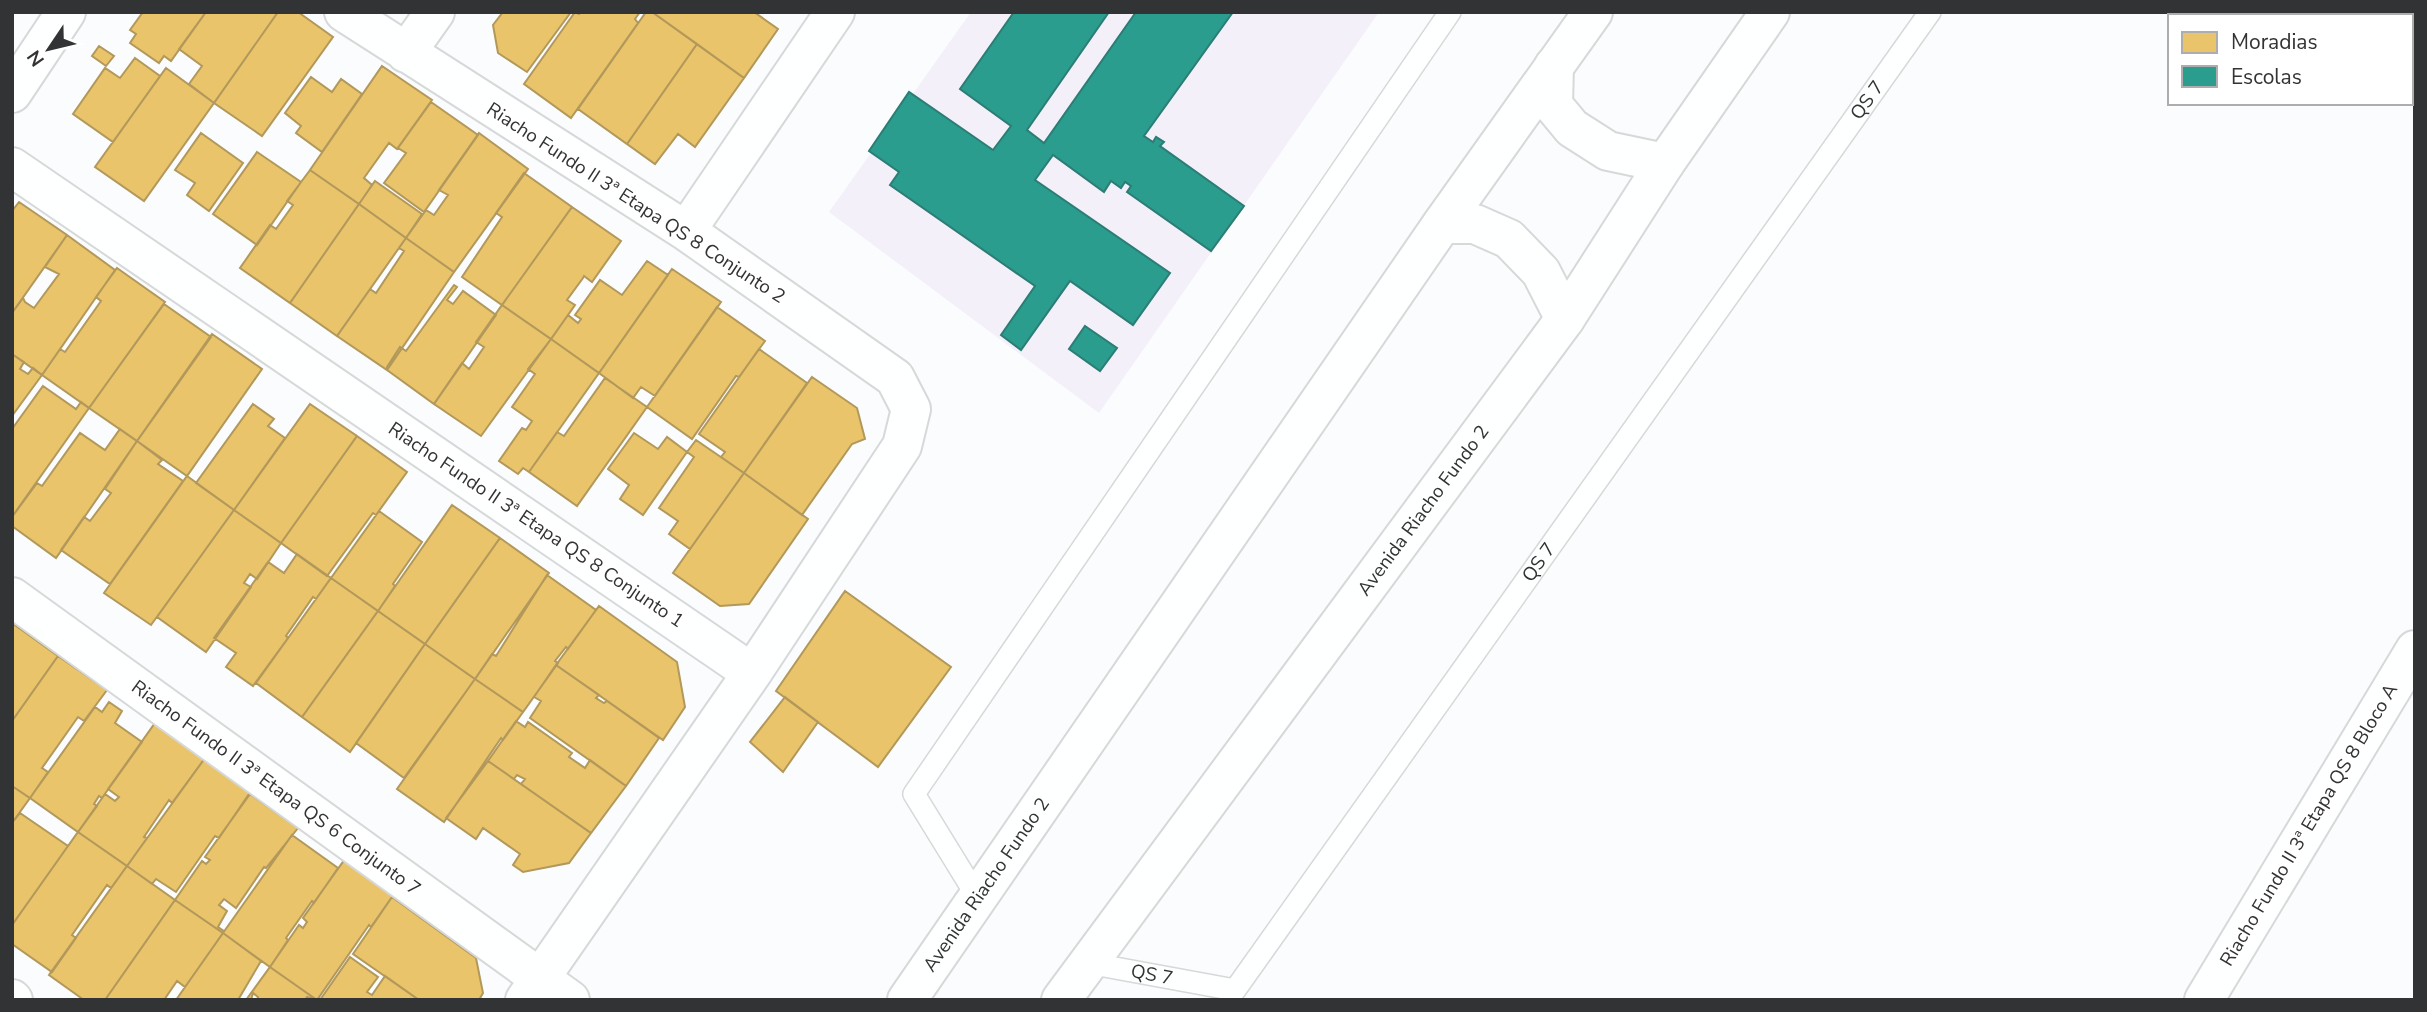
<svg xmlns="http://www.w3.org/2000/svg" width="2427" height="1012" viewBox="0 0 2427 1012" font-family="'Nunito Sans',sans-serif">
	<rect width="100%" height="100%" fill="#fafcfe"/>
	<path fill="#f3f0fa" d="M 971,12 L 1379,12 L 1099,413 L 829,212 Z"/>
	<path fill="#e9c46a" stroke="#b2985a" stroke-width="2" d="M 143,12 L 206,12 L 171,61 L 164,56 L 159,63 L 130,43 L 136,34 L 130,30 Z
		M 206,12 L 278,12 L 214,103 L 189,84 L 202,66 L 179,49 Z
		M 278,12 L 298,12 L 333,37 L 262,136 L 214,103 Z
		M 503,12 L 571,12 L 527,72 L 498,53 L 493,25 Z
		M 575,12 L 579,14 L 581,12 L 640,12 L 635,19 L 638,23 L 571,118 L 524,84 Z
		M 646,12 L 652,12 L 697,44 L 627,144 L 578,109 Z
		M 652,12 L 754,12 L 778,29 L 744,78 Z
		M 697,44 L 744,78 L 695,147 L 678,134 L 655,164 L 627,144 Z
		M 99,46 L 114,56 L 106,66 L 92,56 Z
		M 135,58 L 160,76 L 113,142 L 73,114 L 105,68 L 120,78 Z
		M 382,66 L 432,100 L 397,149 L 389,143 L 364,178 L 372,185 L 359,204 L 310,170 Z
		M 166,68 L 214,103 L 144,201 L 95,167 Z
		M 311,77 L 332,92 L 341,79 L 362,94 L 322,152 L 296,133 L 301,126 L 285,113 Z
		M 431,102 L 478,135 L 424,212 L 384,183 L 406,153 L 398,148 Z
		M 201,133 L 243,163 L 209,211 L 187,195 L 195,183 L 175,170 Z
		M 479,133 L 528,169 L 454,272 L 406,238 L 426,210 L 434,215 L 448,195 L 439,190 Z
		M 257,152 L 301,182 L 257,245 L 213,214 Z
		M 310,170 L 359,204 L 290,303 L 240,268 L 270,225 L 276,229 L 293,205 L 287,201 Z
		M 524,173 L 572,207 L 502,305 L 462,277 L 502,217 L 496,213 Z
		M 375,181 L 422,214 L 406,238 L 359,204 Z
		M 19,202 L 67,235 L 12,313 L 12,211 Z
		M 359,204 L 406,238 L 337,336 L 290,303 Z
		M 572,207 L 621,241 L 592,282 L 584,276 L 583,278 L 567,300 L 575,305 L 551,339 L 502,305 Z
		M 67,235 L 115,270 L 42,375 L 12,354 L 12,313 L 23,298 L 25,302 L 34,308 L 59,274 L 45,267 Z
		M 406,238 L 454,272 L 387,370 L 337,336 L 370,289 L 376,293 L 404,251 L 399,248 Z
		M 647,261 L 668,275 L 599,373 L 551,339 L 568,315 L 578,323 L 581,319 L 575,315 L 600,280 L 622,295 Z
		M 117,268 L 165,302 L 89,408 L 42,375 L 60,349 L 65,352 L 101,301 L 96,297 Z
		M 672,269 L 721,302 L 655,396 L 641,387 L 633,398 L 599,373 Z
		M 454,285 L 457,287 L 447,300 L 453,304 L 463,291 L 496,315 L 434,404 L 387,370 L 387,367 L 400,347 L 406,351 Z
		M 164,304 L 211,337 L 137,441 L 89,408 Z
		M 502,305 L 551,339 L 481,436 L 434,404 L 462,363 L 469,369 L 484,347 L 476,342 Z
		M 717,307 L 765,341 L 739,377 L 736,376 L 692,439 L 647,407 Z
		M 212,334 L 262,369 L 187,476 L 137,441 Z
		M 551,339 L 599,373 L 529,472 L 523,468 L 518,474 L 499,461 L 522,428 L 526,430 L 532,421 L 512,407 L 535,374 L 528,369 Z
		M 759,349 L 807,383 L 744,473 L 721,457 L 725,452 L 699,434 Z
		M 12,354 L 24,362 L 20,369 L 28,374 L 33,368 L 42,375 L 12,416 Z
		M 812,377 L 857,408 L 865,439 L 852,444 L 802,515 L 744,473 Z
		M 605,378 L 647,407 L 577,506 L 529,472 L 557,432 L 564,436 Z
		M 43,386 L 76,409 L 81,402 L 89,408 L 14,514 L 12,513 L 12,429 Z
		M 253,404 L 274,419 L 268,426 L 285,438 L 234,510 L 196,483 Z
		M 310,404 L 357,436 L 281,543 L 234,510 Z
		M 120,429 L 137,441 L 56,558 L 12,526 L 12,517 L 37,483 L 42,486 L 80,433 L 105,450 Z
		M 634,433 L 658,449 L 667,437 L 687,452 L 643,515 L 620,499 L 629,485 L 608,469 Z
		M 357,436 L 407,472 L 376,515 L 373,513 L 327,576 L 281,543 Z
		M 696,440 L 744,473 L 690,549 L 669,534 L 678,521 L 659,508 L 694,457 L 687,452 Z
		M 137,441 L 162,460 L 158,464 L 183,481 L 110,584 L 61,550 L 84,517 L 90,521 L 111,493 L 105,489 Z
		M 744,473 L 808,519 L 749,604 L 720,606 L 673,573 Z
		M 187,476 L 234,510 L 151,625 L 104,593 Z
		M 452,505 L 500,538 L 425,644 L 378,611 Z
		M 234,510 L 281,543 L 257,579 L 250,574 L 244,583 L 251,587 L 206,652 L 157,617 Z
		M 379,511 L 422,542 L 393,584 L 395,586 L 378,611 L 331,578 Z
		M 500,538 L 549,573 L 475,679 L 425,644 Z
		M 297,554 L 331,578 L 316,599 L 313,597 L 286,636 L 288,638 L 253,686 L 226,667 L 236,653 L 214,638 L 268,562 L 284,573 Z
		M 547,575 L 596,610 L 568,649 L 566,647 L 555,661 L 558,663 L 523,712 L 475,679 L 492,654 L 496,656 Z
		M 331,578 L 378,611 L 302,717 L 256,683 Z
		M 845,591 L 951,667 L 878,767 L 776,691 Z
		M 599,606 L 677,662 L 685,707 L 663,740 L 556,665 Z
		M 378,611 L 425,644 L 350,752 L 302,717 Z
		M 12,623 L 58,656 L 12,721 Z
		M 425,644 L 475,679 L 404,778 L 356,743 Z
		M 58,656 L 107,690 L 84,721 L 78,717 L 42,768 L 48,772 L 30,798 L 12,786 L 12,721 Z
		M 556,665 L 599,695 L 596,698 L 604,703 L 607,701 L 659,738 L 626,786 L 530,718 L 541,701 L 534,697 Z
		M 475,679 L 523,712 L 503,740 L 501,738 L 444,822 L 397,789 Z
		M 785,697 L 818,722 L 783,772 L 750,742 Z
		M 109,702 L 122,711 L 115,723 L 142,742 L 102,798 L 99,796 L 94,804 L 97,806 L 78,832 L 30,798 L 95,707 L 102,712 Z
		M 516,721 L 525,727 L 528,722 L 572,753 L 569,757 L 585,768 L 590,760 L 626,786 L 591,833 L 521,784 L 525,779 L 517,775 L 514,779 L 488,761 Z
		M 155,723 L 205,758 L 172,803 L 169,800 L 144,837 L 147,838 L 127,866 L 78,832 L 105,794 L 115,801 L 119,797 L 108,789 Z
		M 205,758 L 251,791 L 219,838 L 215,836 L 176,892 L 156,879 L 152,884 L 127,866 Z
		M 488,761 L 591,833 L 569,863 L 523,872 L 513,865 L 520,854 L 483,828 L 476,839 L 446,818 Z
		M 12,786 L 30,798 L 12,823 Z
		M 250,794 L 298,828 L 266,868 L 264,867 L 236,908 L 224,899 L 219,905 L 227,911 L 218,927 L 224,931 L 223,933 L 175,900 L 202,861 L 206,864 L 210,860 L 205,857 Z
		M 20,813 L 68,846 L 12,925 L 12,823 Z
		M 78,832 L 127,866 L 111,888 L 107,885 L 72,935 L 76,938 L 52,972 L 12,944 L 12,925 Z
		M 292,835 L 338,868 L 314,903 L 312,901 L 286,938 L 288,940 L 270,967 L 223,933 Z
		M 345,859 L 394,894 L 371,927 L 369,925 L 317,1000 L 270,967 L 299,925 L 303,928 L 307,922 L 303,918 Z
		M 127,866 L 175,900 L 105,1000 L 84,1000 L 49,975 Z
		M 392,897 L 476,958 L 483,993 L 479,1000 L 419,1000 L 353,954 Z
		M 175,900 L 223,933 L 185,987 L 177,981 L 164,1000 L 105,1000 Z
		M 223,933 L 261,961 L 238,1000 L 176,1000 Z
		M 350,957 L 378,977 L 367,992 L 372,995 L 385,976 L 419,1000 L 320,1000 Z
		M 270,967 L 317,1000 L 307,997 L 305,1000 L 257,1000 L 258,997 L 253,993 L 251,1000 L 246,1000 Z"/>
	<path fill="#2a9d8f" stroke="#2c7d74" stroke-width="2" d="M 1014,12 L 1109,12 L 1027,130 L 1044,143 L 1136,12 L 1233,12 L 1144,136 L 1153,142 L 1156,137 L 1164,142 L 1160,146 L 1244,206 L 1211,251 L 1127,192 L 1131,186 L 1125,182 L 1121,188 L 1111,181 L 1104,192 L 1053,155 L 1035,180 L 1170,273 L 1133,325 L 1070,281 L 1021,350 L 1001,335 L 1035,286 L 890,185 L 899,172 L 869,151 L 909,92 L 993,150 L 1011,126 L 960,89 Z
		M 1085,326 L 1117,348 L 1100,371 L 1069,349 Z"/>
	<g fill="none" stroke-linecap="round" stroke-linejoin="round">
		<g stroke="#d6d8d9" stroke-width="24">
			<g id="lane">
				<path d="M 978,898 L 914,794 L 1450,12"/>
				<path id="s1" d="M 1088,963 L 1235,990 L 1930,12"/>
			</g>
		</g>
		<g stroke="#d6d8d9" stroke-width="42">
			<path id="street" d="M 344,12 L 686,231 L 895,378 L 911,409 L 902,446 L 752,673
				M 406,53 L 435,12
				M 12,93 L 66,12
				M 12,167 L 752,673 L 525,1000
				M 686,231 L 835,12
				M 12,597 L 570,1000
				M 12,999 L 13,1000
				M 2204,1000 L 2415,650"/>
		</g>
		<g stroke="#d6d8d9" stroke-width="42">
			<g id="secondary">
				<path d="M 1554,66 L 1553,105 L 1572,128 L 1608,151 L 1665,163"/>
				<path d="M 1442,224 L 1475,224 L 1509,239 L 1541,272 L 1565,319"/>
				<path id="s2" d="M 907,1000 L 1442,224 L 1593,12"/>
				<path id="s3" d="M 1061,1000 L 1565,319 L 1665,163 L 1770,12"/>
			</g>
		</g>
		<use href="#lane" stroke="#feffff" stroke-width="21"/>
		<use href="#street" stroke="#feffff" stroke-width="38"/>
		<use href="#secondary" stroke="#feffff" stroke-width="38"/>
	</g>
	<g text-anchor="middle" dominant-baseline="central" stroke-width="7" stroke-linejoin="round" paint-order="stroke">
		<g font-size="19" fill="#323335" stroke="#fff">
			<text stroke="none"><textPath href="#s1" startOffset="1241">QS 7</textPath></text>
			<text transform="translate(636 203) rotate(33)">Riacho Fundo II 3ª Etapa QS 8 Conjunto 2</text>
			<text stroke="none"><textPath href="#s3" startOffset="609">Avenida Riacho Fundo 2</textPath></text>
			<text transform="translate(536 525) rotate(34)">Riacho Fundo II 3ª Etapa QS 8 Conjunto 1</text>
			<text stroke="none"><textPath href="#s1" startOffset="674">QS 7</textPath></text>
			<text transform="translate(276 788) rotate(36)">Riacho Fundo II 3ª Etapa QS 6 Conjunto 7</text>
			<text transform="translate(2309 825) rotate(-59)">Riacho Fundo II 3ª Etapa QS 8 Bloco A</text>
			<text stroke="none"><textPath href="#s2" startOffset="140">Avenida Riacho Fundo 2</textPath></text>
			<text stroke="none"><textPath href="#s1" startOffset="65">QS 7</textPath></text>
		</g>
	</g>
	<rect width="2427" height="1012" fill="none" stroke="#323335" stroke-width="28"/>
	<rect x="2168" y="14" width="245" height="91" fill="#ffffff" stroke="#adadae" stroke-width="2"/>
	<rect x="2182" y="32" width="35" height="21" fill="#e9c46a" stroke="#adadae" stroke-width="2"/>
	<text x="2231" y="49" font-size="21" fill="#323335">Moradias</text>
	<rect x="2182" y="66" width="35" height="21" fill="#2a9d8f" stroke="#adadae" stroke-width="2"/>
	<text x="2231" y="84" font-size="21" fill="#323335">Escolas</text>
	<g transform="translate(49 49) rotate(235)" stroke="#ffffff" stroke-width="5" paint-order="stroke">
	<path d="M0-5L12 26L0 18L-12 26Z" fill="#323335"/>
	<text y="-10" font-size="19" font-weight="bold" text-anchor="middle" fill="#323335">N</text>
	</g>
</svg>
